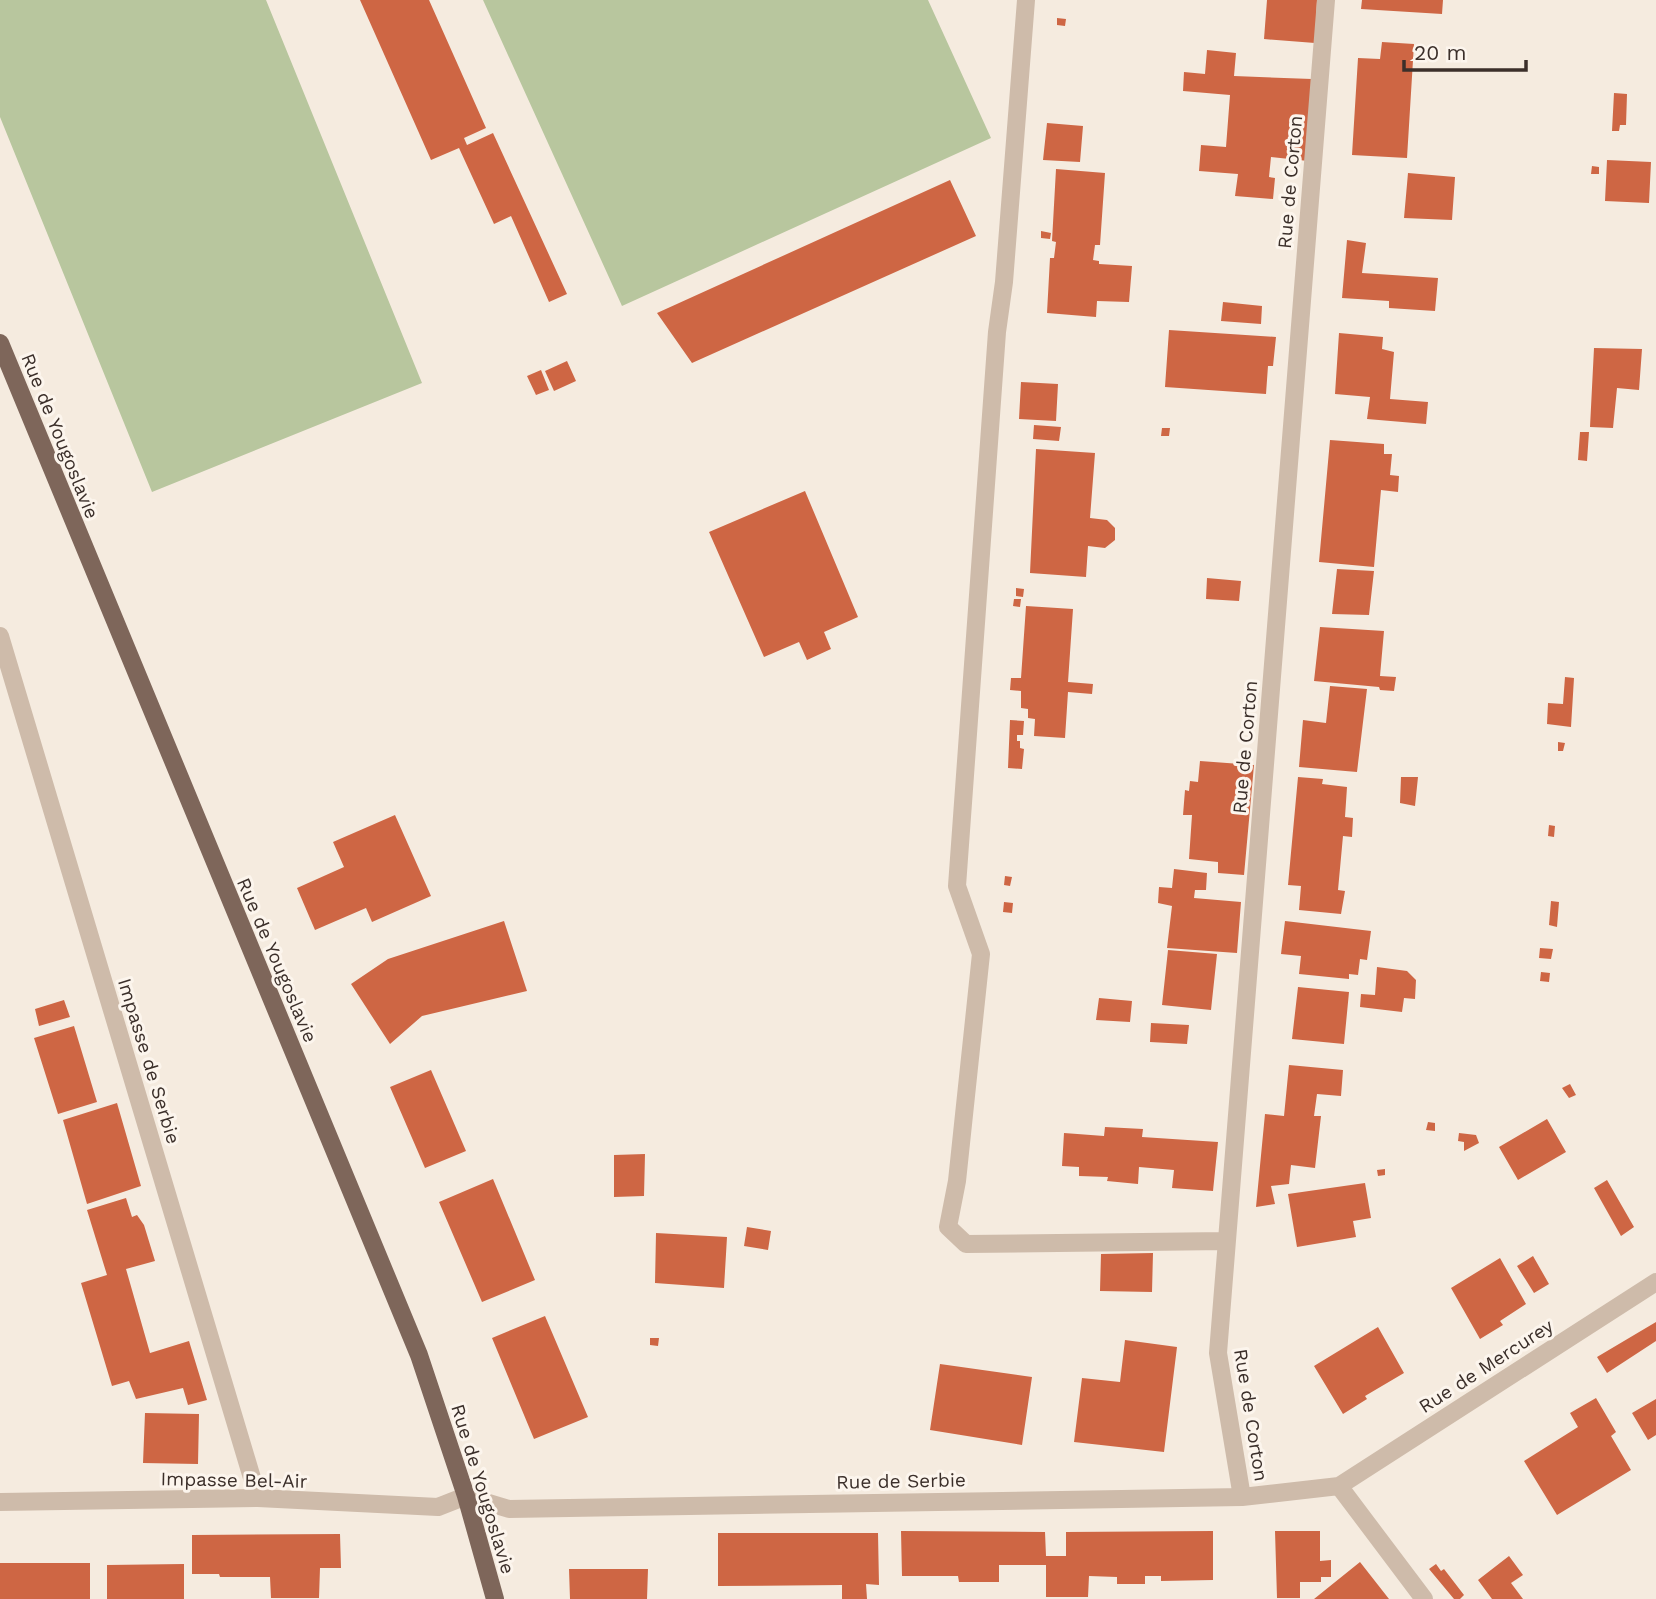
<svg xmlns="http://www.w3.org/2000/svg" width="1656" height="1599" viewBox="0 0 1656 1599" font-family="'Work Sans',sans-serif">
	<rect width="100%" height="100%" fill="#f5ebdf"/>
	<path fill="#b8c69e" d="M 0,0 L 266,0 L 422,383 L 152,492 L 0,117 Z
		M 483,0 L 928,0 L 991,138 L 622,306 Z"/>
	<path fill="#ce6644" d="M 360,0 L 429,0 L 486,128 L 464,138 L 467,145 L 493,133 L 567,294 L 549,302 L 511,216 L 494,224 L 459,148 L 431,160 Z
		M 1267,0 L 1317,0 L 1315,43 L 1264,39 Z
		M 1362,0 L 1443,0 L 1442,14 L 1361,9 Z
		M 1057,18 L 1066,19 L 1065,26 L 1057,25 Z
		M 1382,42 L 1414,44 L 1407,158 L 1352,155 L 1358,58 L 1380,59 Z
		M 1207,50 L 1236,53 L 1234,76 L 1312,79 L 1308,161 L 1271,157 L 1269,177 L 1275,178 L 1273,199 L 1235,196 L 1238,174 L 1199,171 L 1201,145 L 1226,147 L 1230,95 L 1183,91 L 1184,72 L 1205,74 Z
		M 1614,93 L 1627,94 L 1626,125 L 1620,125 L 1619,131 L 1612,131 Z
		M 1047,123 L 1083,126 L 1080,162 L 1043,160 Z
		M 1607,160 L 1651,162 L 1649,203 L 1605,201 Z
		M 1592,166 L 1599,167 L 1599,174 L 1591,174 Z
		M 1056,169 L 1105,173 L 1100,245 L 1095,245 L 1093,260 L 1099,261 L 1099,264 L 1132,266 L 1129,302 L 1097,301 L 1096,317 L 1047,313 L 1050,258 L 1054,258 L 1056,242 L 1052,241 Z
		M 1408,173 L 1455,177 L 1452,220 L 1404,218 Z
		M 950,180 L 976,236 L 692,363 L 657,313 Z
		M 1041,231 L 1051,233 L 1050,239 L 1041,238 Z
		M 1347,240 L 1366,243 L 1362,273 L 1438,278 L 1435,311 L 1389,308 L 1389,301 L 1342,298 Z
		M 1223,302 L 1262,306 L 1261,324 L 1221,321 Z
		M 1169,330 L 1276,337 L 1273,366 L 1268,366 L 1266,394 L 1165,387 Z
		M 1339,333 L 1383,337 L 1382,349 L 1394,352 L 1390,399 L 1428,402 L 1426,424 L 1367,419 L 1370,397 L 1335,394 Z
		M 1594,348 L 1642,349 L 1639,390 L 1617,388 L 1613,428 L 1590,427 Z
		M 567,361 L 576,381 L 554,391 L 545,371 Z
		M 541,370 L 549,390 L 536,395 L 527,376 Z
		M 1021,382 L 1058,384 L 1056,421 L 1019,419 Z
		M 1034,425 L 1061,427 L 1059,441 L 1033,439 Z
		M 1162,428 L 1170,428 L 1169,436 L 1161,436 Z
		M 1580,432 L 1589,432 L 1587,461 L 1578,460 Z
		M 1330,440 L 1384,444 L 1384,454 L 1392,454 L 1390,475 L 1399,476 L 1398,492 L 1381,490 L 1374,567 L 1319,562 Z
		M 1036,449 L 1095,453 L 1090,518 L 1107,520 L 1115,528 L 1115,540 L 1105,548 L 1088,546 L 1086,577 L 1030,573 Z
		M 805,491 L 858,617 L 824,632 L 831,649 L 807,660 L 799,642 L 764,657 L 709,532 Z
		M 1337,569 L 1374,571 L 1369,615 L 1332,614 Z
		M 1207,578 L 1241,581 L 1239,601 L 1206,599 Z
		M 1016,588 L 1024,589 L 1023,597 L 1016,596 Z
		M 1014,599 L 1021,599 L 1020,607 L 1013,606 Z
		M 1026,606 L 1073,609 L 1068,682 L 1093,684 L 1092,694 L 1068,692 L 1065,738 L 1034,736 L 1035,719 L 1028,718 L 1028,709 L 1021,708 L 1021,691 L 1010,690 L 1011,678 L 1021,678 Z
		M 1320,627 L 1384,631 L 1380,676 L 1396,677 L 1394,691 L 1380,690 L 1379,687 L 1314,681 Z
		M 1565,677 L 1574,678 L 1571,727 L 1547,724 L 1548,703 L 1563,704 Z
		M 1330,686 L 1367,689 L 1357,772 L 1299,767 L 1303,720 L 1326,723 Z
		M 1010,720 L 1024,721 L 1023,735 L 1017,735 L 1017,741 L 1020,741 L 1020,748 L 1024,749 L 1022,769 L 1008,768 Z
		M 1558,742 L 1565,743 L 1563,751 L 1558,751 Z
		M 1200,761 L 1254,765 L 1244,875 L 1218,873 L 1218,862 L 1189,859 L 1192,815 L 1183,815 L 1185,790 L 1189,791 L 1190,781 L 1198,782 Z
		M 1298,777 L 1323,779 L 1322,784 L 1347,787 L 1345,817 L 1353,818 L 1352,837 L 1343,836 L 1338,890 L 1345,891 L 1341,914 L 1299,910 L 1301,886 L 1288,885 Z
		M 1401,777 L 1418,777 L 1415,806 L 1400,803 Z
		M 395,815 L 431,896 L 372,922 L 366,908 L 315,930 L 297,888 L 344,867 L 333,842 Z
		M 1549,825 L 1555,826 L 1554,837 L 1548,836 Z
		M 1174,869 L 1207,873 L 1206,890 L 1195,890 L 1194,898 L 1241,902 L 1237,953 L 1167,948 L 1172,906 L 1158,903 L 1159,887 L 1172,888 Z
		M 1005,876 L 1012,877 L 1010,886 L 1004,885 Z
		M 1551,901 L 1559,902 L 1557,927 L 1549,925 Z
		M 1004,902 L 1013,903 L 1012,913 L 1003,912 Z
		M 504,921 L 527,991 L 422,1016 L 390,1044 L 351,984 L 388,959 Z
		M 1285,921 L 1371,931 L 1367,960 L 1360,959 L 1358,975 L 1349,974 L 1349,979 L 1299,974 L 1301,956 L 1281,954 Z
		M 1540,948 L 1553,949 L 1551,959 L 1539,958 Z
		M 1168,950 L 1217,954 L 1211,1010 L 1162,1005 Z
		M 1377,967 L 1407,971 L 1416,980 L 1415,999 L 1404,998 L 1402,1012 L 1360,1007 L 1361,994 L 1375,995 Z
		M 1541,972 L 1550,973 L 1549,982 L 1540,981 Z
		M 1298,987 L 1349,992 L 1344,1044 L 1292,1039 Z
		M 1099,998 L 1132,1001 L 1130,1022 L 1096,1020 Z
		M 64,1000 L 70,1017 L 39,1026 L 35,1009 Z
		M 1151,1023 L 1189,1025 L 1187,1044 L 1150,1042 Z
		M 74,1026 L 97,1102 L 58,1114 L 34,1038 Z
		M 1289,1065 L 1343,1070 L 1341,1096 L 1317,1094 L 1314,1116 L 1321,1116 L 1315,1168 L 1291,1165 L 1289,1184 L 1271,1186 L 1275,1204 L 1256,1207 L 1265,1114 L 1284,1116 Z
		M 431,1070 L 466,1151 L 425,1168 L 390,1087 Z
		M 1570,1084 L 1576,1095 L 1569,1098 L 1562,1088 Z
		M 117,1103 L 141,1186 L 87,1204 L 63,1120 Z
		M 1547,1119 L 1566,1152 L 1518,1180 L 1499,1147 Z
		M 1428,1122 L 1435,1123 L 1435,1131 L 1426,1130 Z
		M 1105,1127 L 1143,1129 L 1142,1137 L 1218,1142 L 1213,1191 L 1172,1188 L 1174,1170 L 1139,1167 L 1138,1184 L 1107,1181 L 1108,1177 L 1079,1176 L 1079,1167 L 1062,1166 L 1064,1133 L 1104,1136 Z
		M 1459,1133 L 1476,1135 L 1479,1143 L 1464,1151 L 1464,1142 L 1458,1141 Z
		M 645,1154 L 644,1196 L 614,1197 L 614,1155 Z
		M 1385,1169 L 1385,1175 L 1378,1176 L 1377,1170 Z
		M 493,1179 L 535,1280 L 482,1302 L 439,1202 Z
		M 1607,1180 L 1634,1227 L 1621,1236 L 1594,1188 Z
		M 1365,1183 L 1371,1218 L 1353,1221 L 1356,1237 L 1297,1247 L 1288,1194 Z
		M 126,1198 L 132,1217 L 137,1215 L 144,1225 L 155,1261 L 126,1269 L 150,1353 L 189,1341 L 207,1400 L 188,1405 L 183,1388 L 136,1399 L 129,1381 L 112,1386 L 81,1283 L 107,1275 L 87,1210 Z
		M 747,1227 L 771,1231 L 768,1250 L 744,1246 Z
		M 656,1233 L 727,1237 L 724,1288 L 655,1283 Z
		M 1153,1253 L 1152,1292 L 1100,1291 L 1101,1254 Z
		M 1533,1256 L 1549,1284 L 1534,1293 L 1517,1266 Z
		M 1500,1258 L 1526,1304 L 1500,1321 L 1503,1325 L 1480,1339 L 1451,1288 Z
		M 545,1316 L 588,1417 L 534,1439 L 492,1338 Z
		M 1656,1322 L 1656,1341 L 1607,1373 L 1597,1357 Z
		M 1378,1327 L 1404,1373 L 1365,1396 L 1367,1399 L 1343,1414 L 1314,1366 Z
		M 650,1338 L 659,1338 L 658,1346 L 650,1345 Z
		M 1125,1340 L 1177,1347 L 1164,1452 L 1074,1442 L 1082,1378 L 1120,1382 Z
		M 940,1364 L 1032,1377 L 1022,1445 L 930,1430 Z
		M 1596,1398 L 1616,1432 L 1611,1436 L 1631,1470 L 1557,1515 L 1524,1461 L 1578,1427 L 1570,1413 Z
		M 1656,1399 L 1656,1435 L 1648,1440 L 1632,1413 Z
		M 145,1413 L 199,1414 L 198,1464 L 143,1463 Z
		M 901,1531 L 1045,1532 L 1046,1556 L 1066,1556 L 1066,1532 L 1213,1531 L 1213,1580 L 1161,1581 L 1161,1576 L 1145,1576 L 1145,1584 L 1117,1584 L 1117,1577 L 1089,1576 L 1088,1597 L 1046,1597 L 1046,1565 L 999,1565 L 999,1582 L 959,1582 L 958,1576 L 902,1576 Z
		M 1275,1531 L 1320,1531 L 1320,1561 L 1331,1560 L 1331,1577 L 1321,1577 L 1321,1582 L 1300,1582 L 1300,1598 L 1277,1598 Z
		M 718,1533 L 878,1533 L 879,1585 L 866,1584 L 867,1599 L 842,1599 L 842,1585 L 718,1586 Z
		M 340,1534 L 341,1568 L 320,1568 L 319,1598 L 271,1598 L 270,1577 L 220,1577 L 219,1574 L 192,1574 L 192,1535 Z
		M 1509,1556 L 1523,1575 L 1511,1583 L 1523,1599 L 1492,1599 L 1478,1580 Z
		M 1360,1562 L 1389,1599 L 1314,1599 Z
		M 0,1563 L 90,1563 L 90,1599 L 0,1599 Z
		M 184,1564 L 184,1599 L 107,1599 L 107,1565 Z
		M 1436,1564 L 1441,1571 L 1444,1569 L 1464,1595 L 1460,1599 L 1454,1599 L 1429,1569 Z
		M 569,1569 L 648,1569 L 647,1599 L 570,1599 Z"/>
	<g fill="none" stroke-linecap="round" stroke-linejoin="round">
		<path stroke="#cebbaa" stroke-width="18" d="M 1026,0 L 1004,282 L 997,332 L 957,886 L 981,954 L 957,1181 L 948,1227 L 966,1244 L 1226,1241
			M 0,636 L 258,1498
			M 1339,1486 L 1424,1599
			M 1242,1497 L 1218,1353 L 1326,0
			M 0,1502 L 258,1498 L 438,1507 L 466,1496 L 509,1509 L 1242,1497 L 1339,1486 L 1656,1282"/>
		<path stroke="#7e665a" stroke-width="18" d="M 0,343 L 419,1355 L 466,1496 L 495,1599"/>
	</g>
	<g text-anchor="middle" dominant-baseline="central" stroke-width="6" stroke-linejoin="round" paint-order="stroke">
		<g font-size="19" fill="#3b2f2a" stroke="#fcf5ed">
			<text transform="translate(1290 182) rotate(-85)">Rue de Corton</text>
			<text transform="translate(60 436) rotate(68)">Rue de Yougoslavie</text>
			<text transform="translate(1245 747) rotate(-85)">Rue de Corton</text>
			<text transform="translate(277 960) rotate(67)">Rue de Yougoslavie</text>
			<text transform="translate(149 1061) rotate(73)">Impasse de Serbie</text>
			<text transform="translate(1486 1366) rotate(-33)">Rue de Mercurey</text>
			<text transform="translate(1251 1415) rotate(81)">Rue de Corton</text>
			<text transform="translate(234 1480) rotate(1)">Impasse Bel-Air</text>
			<text transform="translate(901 1481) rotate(-1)">Rue de Serbie</text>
			<text transform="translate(483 1489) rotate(73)">Rue de Yougoslavie</text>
		</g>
	</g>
	<path d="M1404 60v10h122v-10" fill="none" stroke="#3b2f2a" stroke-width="3.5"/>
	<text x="1414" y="60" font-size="21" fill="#3b2f2a" stroke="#fcf5ed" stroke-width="5" paint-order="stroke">20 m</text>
</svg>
